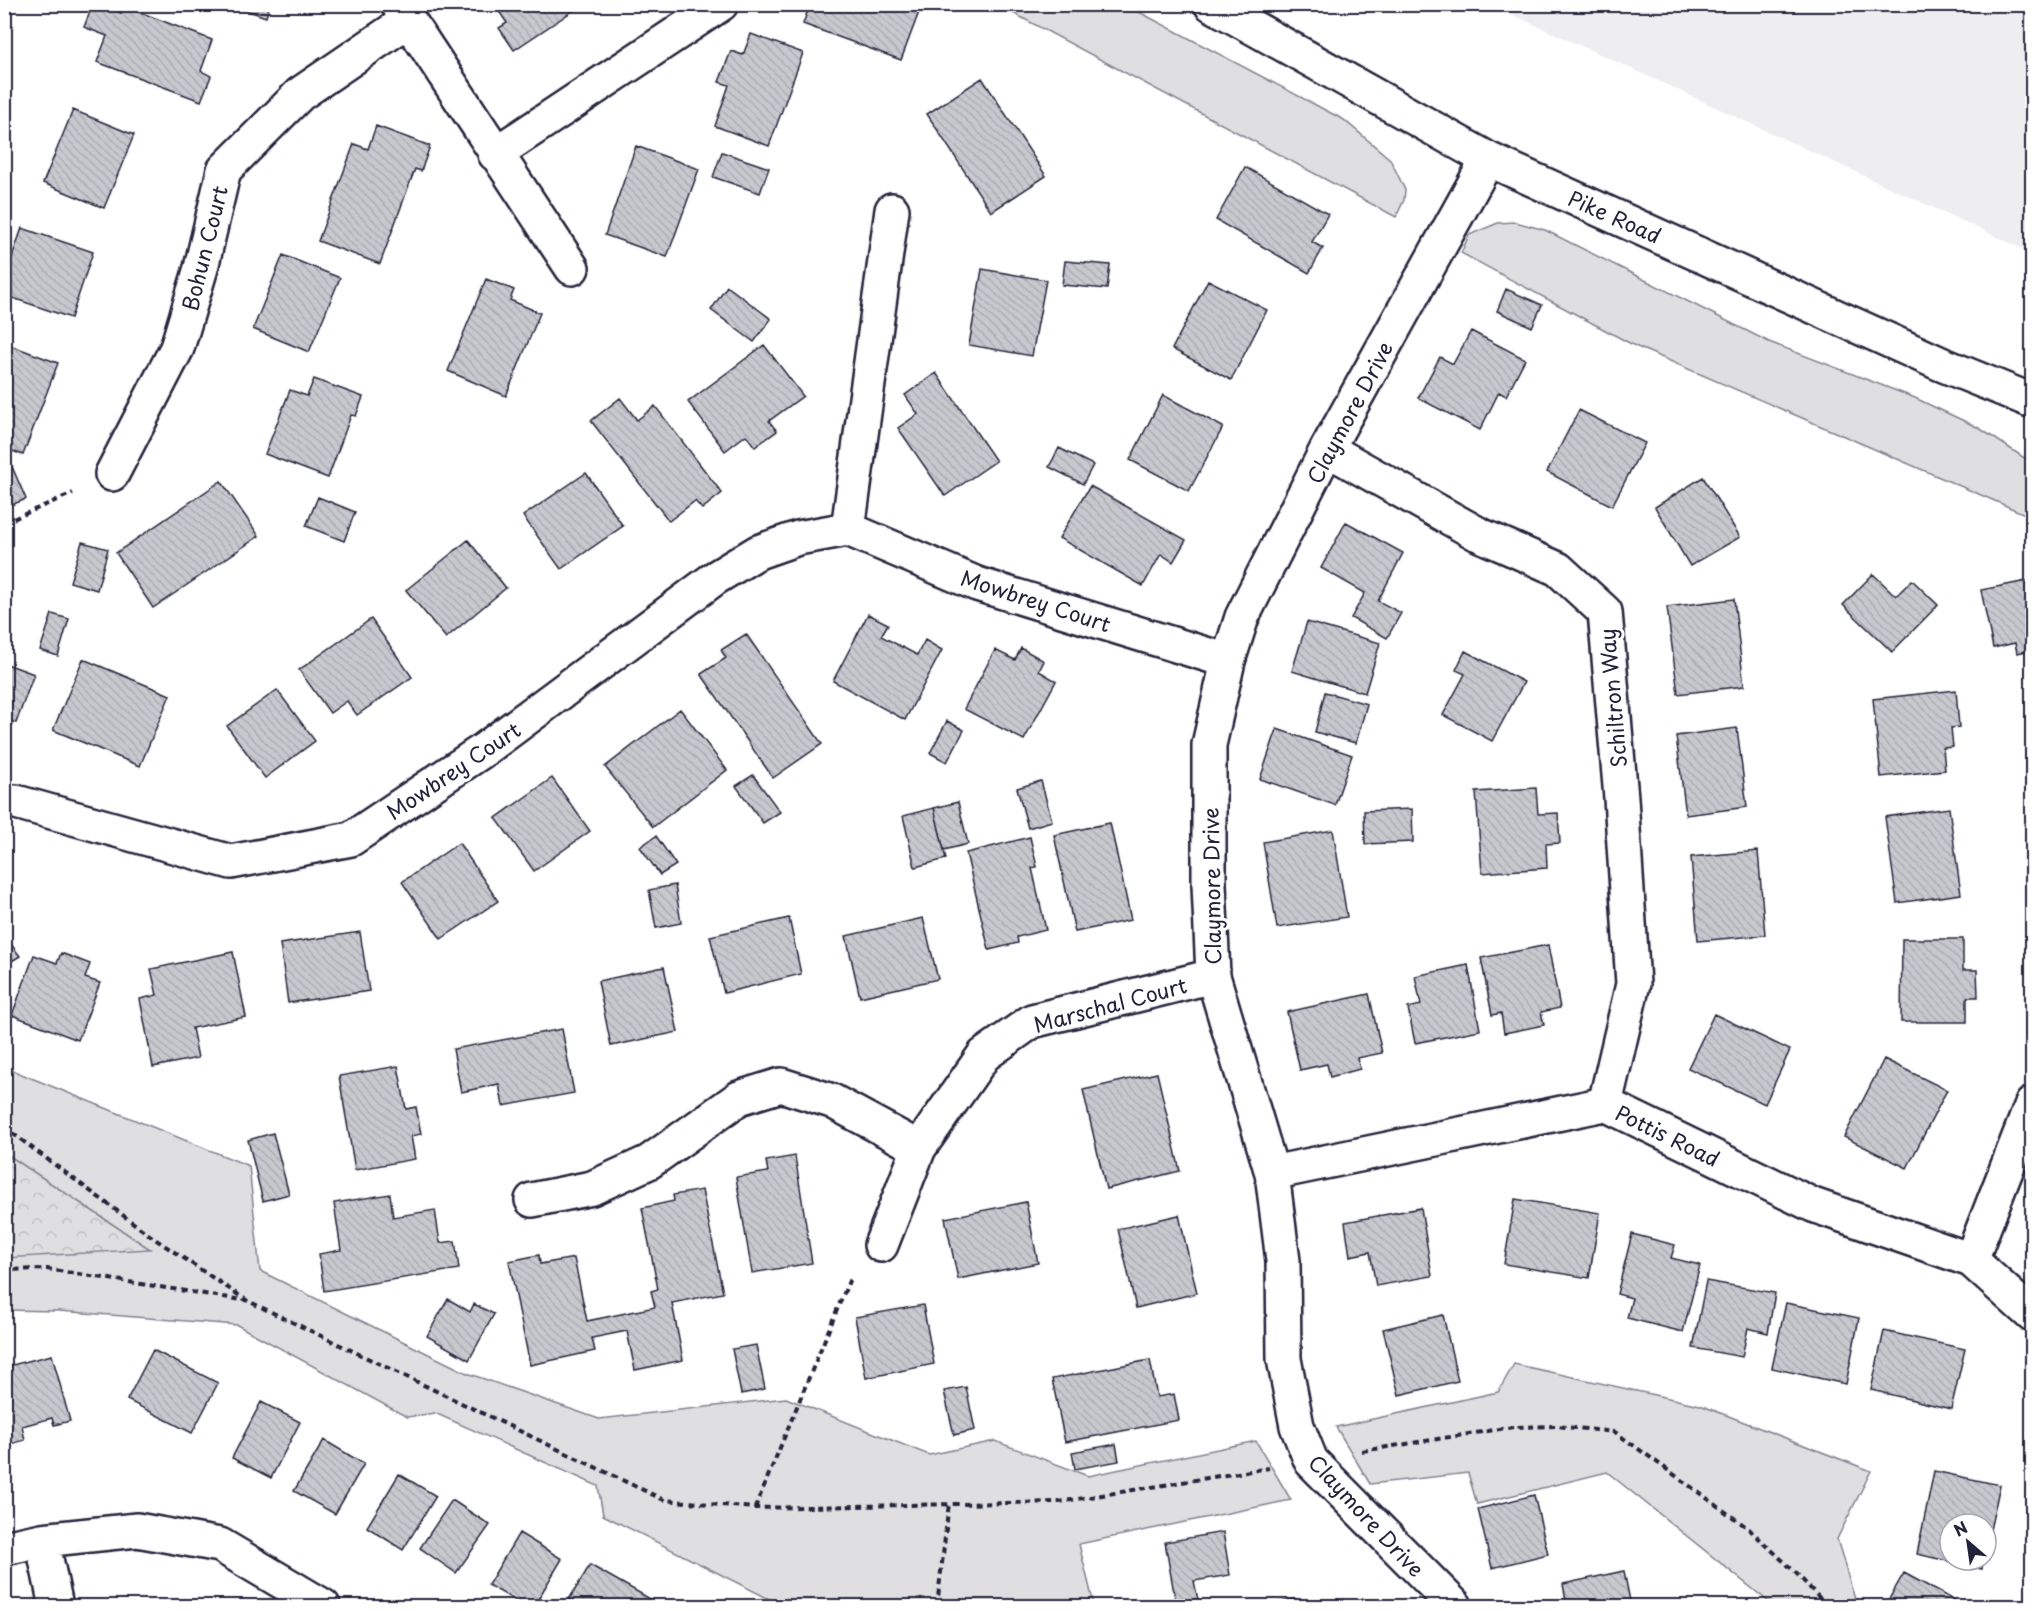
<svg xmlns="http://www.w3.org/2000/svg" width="2037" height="1611" viewBox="0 0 2037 1611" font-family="'Playpen Sans',sans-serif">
	<defs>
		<pattern id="forest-crowns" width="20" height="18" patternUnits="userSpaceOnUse" patternTransform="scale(1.5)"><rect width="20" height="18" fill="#dfdfe2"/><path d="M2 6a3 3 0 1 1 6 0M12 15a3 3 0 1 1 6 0" fill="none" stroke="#bfbfc3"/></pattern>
		<pattern id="building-back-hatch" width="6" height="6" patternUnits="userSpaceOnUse" patternTransform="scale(1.5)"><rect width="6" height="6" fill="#c8c8cf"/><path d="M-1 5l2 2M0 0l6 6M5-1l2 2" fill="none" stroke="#acacb3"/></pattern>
	</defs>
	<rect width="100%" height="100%" fill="#fff"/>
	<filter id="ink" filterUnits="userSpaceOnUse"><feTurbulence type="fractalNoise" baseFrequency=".0167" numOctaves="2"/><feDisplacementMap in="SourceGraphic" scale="12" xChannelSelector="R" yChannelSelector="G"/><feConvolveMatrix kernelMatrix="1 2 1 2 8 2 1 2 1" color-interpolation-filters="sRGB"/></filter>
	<g filter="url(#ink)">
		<path fill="#eeeef1" d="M 1491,5 L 2032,5 L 2032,253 L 1619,63 Z"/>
		<path fill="#dfdfe2" stroke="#80808e" stroke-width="1.5" d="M 998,5 L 1126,5 L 1344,120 L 1390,159 L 1405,190 L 1404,200 L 1396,217 Z
			M 1515,222 L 1545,230 L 1769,342 L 1915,398 L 1979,428 L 2032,463 L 2032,517 L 1635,346 L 1461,253 L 1469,235 L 1498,223 Z
			M 4,1067 L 249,1166 L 260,1271 L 467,1373 L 599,1419 L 786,1398 L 929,1455 L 995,1441 L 1088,1476 L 1256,1441 L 1291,1500 L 1079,1544 L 1094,1605 L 1092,1606 L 783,1606 L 603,1515 L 598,1486 L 435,1413 L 407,1417 L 237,1325 L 59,1311 L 5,1310 Z
			M 1514,1364 L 1700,1405 L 1871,1471 L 1837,1539 L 1857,1606 L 1774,1606 L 1607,1472 L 1477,1504 L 1468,1473 L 1370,1484 L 1336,1427 L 1498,1392 Z"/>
		<path fill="url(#forest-crowns)" stroke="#80808e" stroke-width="1.5" d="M 5,1153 L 150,1249 L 5,1258 Z"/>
		<path fill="url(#building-back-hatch)" stroke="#22223b" stroke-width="1.5" d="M 93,4 L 98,4 L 121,13 L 124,6 L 212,40 L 201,71 L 211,76 L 201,101 L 97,62 L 107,36 L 84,27 Z
			M 228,4 L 270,4 L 266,17 Z
			M 494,4 L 583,4 L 514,50 L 499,28 L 507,23 Z
			M 810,4 L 922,4 L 901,60 L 803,24 Z
			M 751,34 L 803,53 L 769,146 L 715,126 L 729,85 L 719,82 L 731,51 L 743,55 Z
			M 982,78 L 1046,176 L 991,212 L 927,114 Z
			M 73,110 L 134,135 L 104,208 L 43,183 Z
			M 376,126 L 430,146 L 421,171 L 415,169 L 380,264 L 318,241 L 354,144 L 368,149 Z
			M 636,146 L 699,169 L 667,257 L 605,235 Z
			M 722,152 L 769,168 L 760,193 L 713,177 Z
			M 1245,167 L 1328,214 L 1312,242 L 1323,248 L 1309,273 L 1216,220 Z
			M 22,228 L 93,252 L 71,318 L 4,295 L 4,280 Z
			M 283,255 L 340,278 L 309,352 L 253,329 Z
			M 1065,261 L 1110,265 L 1107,289 L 1062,285 Z
			M 982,269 L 1046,280 L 1032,356 L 969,345 Z
			M 486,279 L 514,290 L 510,300 L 540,313 L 506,396 L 448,371 Z
			M 1208,280 L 1267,310 L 1231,380 L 1172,349 Z
			M 727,286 L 771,319 L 754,342 L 711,310 Z
			M 1506,289 L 1542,305 L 1532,327 L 1497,311 Z
			M 1471,331 L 1525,359 L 1506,396 L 1499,392 L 1480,430 L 1418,398 L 1440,357 L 1453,364 Z
			M 4,343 L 58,363 L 23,455 L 4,448 Z
			M 764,345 L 803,396 L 769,421 L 777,431 L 755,447 L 746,435 L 725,451 L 688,402 Z
			M 936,373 L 996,461 L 945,496 L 898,428 L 918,414 L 905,395 Z
			M 314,379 L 363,397 L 356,416 L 351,415 L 328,478 L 265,454 L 290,390 L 307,396 Z
			M 1163,395 L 1223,427 L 1189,491 L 1130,460 Z
			M 620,398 L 637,420 L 655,406 L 722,493 L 702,509 L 695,501 L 669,521 L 591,421 Z
			M 1579,410 L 1645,443 L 1612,506 L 1547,472 Z
			M 1059,448 L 1093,465 L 1083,484 L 1049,467 Z
			M 10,462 L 26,499 L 4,508 L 4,465 Z
			M 586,473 L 623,526 L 561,569 L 523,516 Z
			M 1703,477 L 1740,537 L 1690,566 L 1655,507 Z
			M 221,481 L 259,536 L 153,608 L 116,553 Z
			M 1090,486 L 1186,540 L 1173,562 L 1161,554 L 1143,586 L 1059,538 Z
			M 318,497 L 355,512 L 344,541 L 306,526 Z
			M 1346,522 L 1403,553 L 1378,601 L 1401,613 L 1387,638 L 1351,618 L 1365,593 L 1321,568 Z
			M 468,540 L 506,588 L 446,638 L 406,590 Z
			M 82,542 L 108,549 L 97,590 L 70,582 Z
			M 1873,574 L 1896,596 L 1912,580 L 1938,605 L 1892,652 L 1843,605 Z
			M 2032,580 L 2032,650 L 2017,653 L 2015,643 L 1993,648 L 1981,590 Z
			M 1734,599 L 1744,686 L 1678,694 L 1667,607 Z
			M 52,614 L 69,619 L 58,656 L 40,650 Z
			M 868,614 L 888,624 L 881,636 L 917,655 L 925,640 L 942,650 L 905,720 L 833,681 Z
			M 371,619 L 412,677 L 357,715 L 347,701 L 330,713 L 299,670 Z
			M 1307,622 L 1380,643 L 1365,693 L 1292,671 Z
			M 746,634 L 822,744 L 773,778 L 701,674 L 726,658 L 721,650 Z
			M 1021,648 L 1044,661 L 1039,671 L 1056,681 L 1024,740 L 964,709 L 995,650 L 1015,660 Z
			M 1465,651 L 1524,682 L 1492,741 L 1443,715 L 1465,674 L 1456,670 Z
			M 83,659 L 170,695 L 140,766 L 53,730 Z
			M 4,663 L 34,674 L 16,723 L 4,719 Z
			M 277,690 L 315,741 L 265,778 L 227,726 Z
			M 1956,690 L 1959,727 L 1951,728 L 1953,747 L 1943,748 L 1945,770 L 1881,777 L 1873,699 Z
			M 1325,692 L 1367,704 L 1356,743 L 1315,732 Z
			M 680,709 L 727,770 L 653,827 L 605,767 Z
			M 947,721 L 964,730 L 947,762 L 930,753 Z
			M 1737,728 L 1747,807 L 1686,815 L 1676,736 Z
			M 1277,729 L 1352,755 L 1335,805 L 1260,779 Z
			M 753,775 L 780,812 L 763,823 L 736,786 Z
			M 552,778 L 590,831 L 534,871 L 496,818 Z
			M 1041,781 L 1052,821 L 1028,828 L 1017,788 Z
			M 1536,788 L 1538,814 L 1558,813 L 1560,843 L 1546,844 L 1547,868 L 1482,873 L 1476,792 Z
			M 958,802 L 968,844 L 944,850 L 934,808 Z
			M 934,808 L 946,859 L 915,867 L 903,816 Z
			M 1949,808 L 1961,894 L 1897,903 L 1885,817 Z
			M 1412,809 L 1413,842 L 1365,844 L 1364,811 Z
			M 1110,823 L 1131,920 L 1075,932 L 1054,835 Z
			M 1333,830 L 1347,917 L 1277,928 L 1263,842 Z
			M 656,836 L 676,865 L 660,875 L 640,847 Z
			M 1030,837 L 1037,867 L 1032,868 L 1046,930 L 1017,937 L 1018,943 L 989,950 L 966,853 Z
			M 459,843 L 498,901 L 441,939 L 402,882 Z
			M 1758,851 L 1765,935 L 1698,941 L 1691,857 Z
			M 675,885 L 681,923 L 656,928 L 649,890 Z
			M 789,918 L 801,974 L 724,993 L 710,936 Z
			M 923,918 L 938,979 L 860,997 L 846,936 Z
			M 360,932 L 369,991 L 288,1003 L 280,944 Z
			M 4,935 L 20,956 L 4,966 Z
			M 1902,939 L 1963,939 L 1963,970 L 1977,970 L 1978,997 L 1967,997 L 1967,1022 L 1901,1022 Z
			M 1548,945 L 1560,1008 L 1541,1012 L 1544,1025 L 1504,1033 L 1501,1013 L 1492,1015 L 1481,958 Z
			M 233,952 L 246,1017 L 192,1028 L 198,1058 L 153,1067 L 140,999 L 157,995 L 151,969 Z
			M 61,953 L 90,964 L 85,978 L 100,983 L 78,1040 L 12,1015 L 34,955 L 57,963 Z
			M 1468,965 L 1480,1030 L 1415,1043 L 1408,1008 L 1421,1005 L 1415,976 Z
			M 664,967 L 678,1032 L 611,1046 L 598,981 Z
			M 1369,994 L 1382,1053 L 1357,1058 L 1360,1069 L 1330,1077 L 1327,1064 L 1300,1070 L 1287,1012 Z
			M 1714,1014 L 1790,1050 L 1765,1104 L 1688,1068 Z
			M 562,1029 L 574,1093 L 503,1106 L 499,1084 L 461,1092 L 453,1049 Z
			M 1884,1059 L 1947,1090 L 1907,1168 L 1844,1137 Z
			M 398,1066 L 406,1109 L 416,1107 L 421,1134 L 411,1136 L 415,1159 L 355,1170 L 339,1076 Z
			M 1157,1073 L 1180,1171 L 1106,1189 L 1083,1090 Z
			M 273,1133 L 289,1194 L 263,1201 L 248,1140 Z
			M 795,1156 L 812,1263 L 752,1273 L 736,1177 L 768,1172 L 766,1161 Z
			M 702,1190 L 723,1293 L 672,1303 L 683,1360 L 635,1370 L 627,1331 L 592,1338 L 595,1351 L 530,1365 L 509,1261 L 539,1255 L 540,1264 L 574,1258 L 587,1321 L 655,1307 L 651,1291 L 658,1289 L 642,1208 L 674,1201 L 673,1195 Z
			M 390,1194 L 393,1217 L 435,1210 L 440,1243 L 455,1241 L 459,1269 L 324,1291 L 319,1254 L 341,1250 L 334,1203 Z
			M 1515,1199 L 1600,1213 L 1589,1278 L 1504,1264 Z
			M 1026,1202 L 1038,1263 L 958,1279 L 945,1218 Z
			M 1421,1208 L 1432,1276 L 1376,1286 L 1370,1252 L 1350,1256 L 1345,1222 Z
			M 1179,1215 L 1197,1293 L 1136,1308 L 1118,1229 Z
			M 1632,1234 L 1675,1245 L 1671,1258 L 1700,1265 L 1683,1332 L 1627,1318 L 1632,1298 L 1617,1294 Z
			M 1706,1281 L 1775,1293 L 1768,1333 L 1748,1328 L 1742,1357 L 1693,1348 Z
			M 448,1299 L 470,1312 L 474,1304 L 494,1314 L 469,1360 L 427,1336 Z
			M 1786,1303 L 1859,1318 L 1846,1384 L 1772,1368 Z
			M 923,1305 L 934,1364 L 866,1378 L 855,1317 Z
			M 1443,1315 L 1458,1381 L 1399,1395 L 1383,1329 Z
			M 1884,1331 L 1965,1349 L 1951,1409 L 1871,1390 Z
			M 756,1345 L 765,1389 L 741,1394 L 732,1349 Z
			M 153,1350 L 218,1383 L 192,1433 L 127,1400 Z
			M 52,1355 L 70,1421 L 54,1425 L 52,1418 L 22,1426 L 25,1440 L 4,1446 L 4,1367 Z
			M 1150,1360 L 1157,1397 L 1174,1394 L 1179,1420 L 1065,1442 L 1052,1379 Z
			M 966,1387 L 975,1430 L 954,1435 L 944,1391 Z
			M 261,1402 L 300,1422 L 271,1478 L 232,1458 Z
			M 324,1440 L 364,1464 L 335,1514 L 294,1491 Z
			M 1116,1444 L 1119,1461 L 1075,1469 L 1072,1452 Z
			M 1934,1471 L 2000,1485 L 1986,1548 L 1986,1524 L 1950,1524 L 1950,1560 L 1983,1560 L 1982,1569 L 1917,1554 Z
			M 399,1474 L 436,1496 L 403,1550 L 367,1527 Z
			M 1534,1495 L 1548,1554 L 1492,1568 L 1478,1509 Z
			M 452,1500 L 490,1525 L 456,1573 L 420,1548 Z
			M 1223,1532 L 1230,1575 L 1194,1581 L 1198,1600 L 1176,1604 L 1165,1542 Z
			M 519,1533 L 562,1559 L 534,1606 L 525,1606 L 488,1585 Z
			M 590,1565 L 652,1600 L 648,1606 L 565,1606 Z
			M 1624,1571 L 1631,1606 L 1567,1606 L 1563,1584 Z
			M 1904,1573 L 1965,1606 L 1885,1606 Z
			M 1296,1599 L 1298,1606 L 1263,1606 Z"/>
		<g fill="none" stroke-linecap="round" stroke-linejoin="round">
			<g stroke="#22223b" stroke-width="38">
				<path id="minor" d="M 398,4 L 572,268
					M 1211,4 L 1488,159 L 1941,364 L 2032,401
					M 495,154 L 721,4
					M 1327,449 L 1478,534 L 1558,569 L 1605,612 L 1621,798 L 1633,984 L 1605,1104
					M 112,474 L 177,348 L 201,268 L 224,170 L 300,94 L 407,21
					M 848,529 L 892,210
					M 16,802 L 231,862 L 351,839 L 485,749 L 715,578 L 758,552 L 798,538 L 848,529 L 977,584 L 1228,661
					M 1272,1173 L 1605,1104 L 1813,1205 L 1971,1260 L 2032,1315
					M 532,1200 L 592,1188 L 649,1162 L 739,1098 L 781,1085 L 832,1101 L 919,1148 L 984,1055 L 1032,1021 L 1213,976
					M 881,1245 L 919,1148
					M 1971,1260 L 2032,1104
					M 42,1540 L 56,1606
					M 4,1548 L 42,1540 L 137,1530 L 220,1545 L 323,1606
					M 1455,1606 L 1311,1461 L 1297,1426 L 1284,1359 L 1283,1261 L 1272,1173 L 1213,976 L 1209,884 L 1209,745 L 1228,661 L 1242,617 L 1327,449 L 1488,159"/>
			</g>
			<path stroke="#22223b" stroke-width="4" stroke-dasharray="6 4.5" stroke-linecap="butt" d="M 4,523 L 73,493
				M 4,1127 L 155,1239 L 246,1300 L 664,1500 L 755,1508 L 1059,1502 L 1269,1468
				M 4,1270 L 47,1269 L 242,1300
				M 1362,1451 L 1513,1427 L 1556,1426 L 1615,1432 L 1748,1528 L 1795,1572 L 1827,1606
				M 755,1508 L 851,1276
				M 937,1606 L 949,1503"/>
			<use href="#minor" stroke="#fff" stroke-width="33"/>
		</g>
	</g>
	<g text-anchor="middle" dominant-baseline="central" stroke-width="6" stroke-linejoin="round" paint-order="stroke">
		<g font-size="21" fill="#22223b" stroke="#fff">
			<text transform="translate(1615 216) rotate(24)">Pike Road</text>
			<text transform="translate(204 248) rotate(-76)">Bohun Court</text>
			<text transform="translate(1349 412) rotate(-62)">Claymore Drive</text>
			<text transform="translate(1036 600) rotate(18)">Mowbrey Court</text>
			<text transform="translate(1612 698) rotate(-95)">Schiltron Way</text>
			<text transform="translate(453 770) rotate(-34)">Mowbrey Court</text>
			<text transform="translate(1211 886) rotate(-91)">Claymore Drive</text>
			<text transform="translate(1110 1004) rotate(-15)">Marschal Court</text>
			<text transform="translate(1668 1135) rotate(26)">Pottis Road</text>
			<text transform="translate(1367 1515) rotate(47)">Claymore Drive</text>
		</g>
	</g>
	<rect width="2037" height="1611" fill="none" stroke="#fff" stroke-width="24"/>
	<rect x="12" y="12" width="2013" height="1587" fill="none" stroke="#22223b" stroke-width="2" filter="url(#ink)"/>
	<g transform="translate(1968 1542) rotate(331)"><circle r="28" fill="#ffffff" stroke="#a7a7b1" stroke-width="1.5"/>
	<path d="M0-4.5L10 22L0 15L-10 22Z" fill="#22223b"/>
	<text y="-9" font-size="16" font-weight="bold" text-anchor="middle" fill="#22223b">N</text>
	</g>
</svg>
